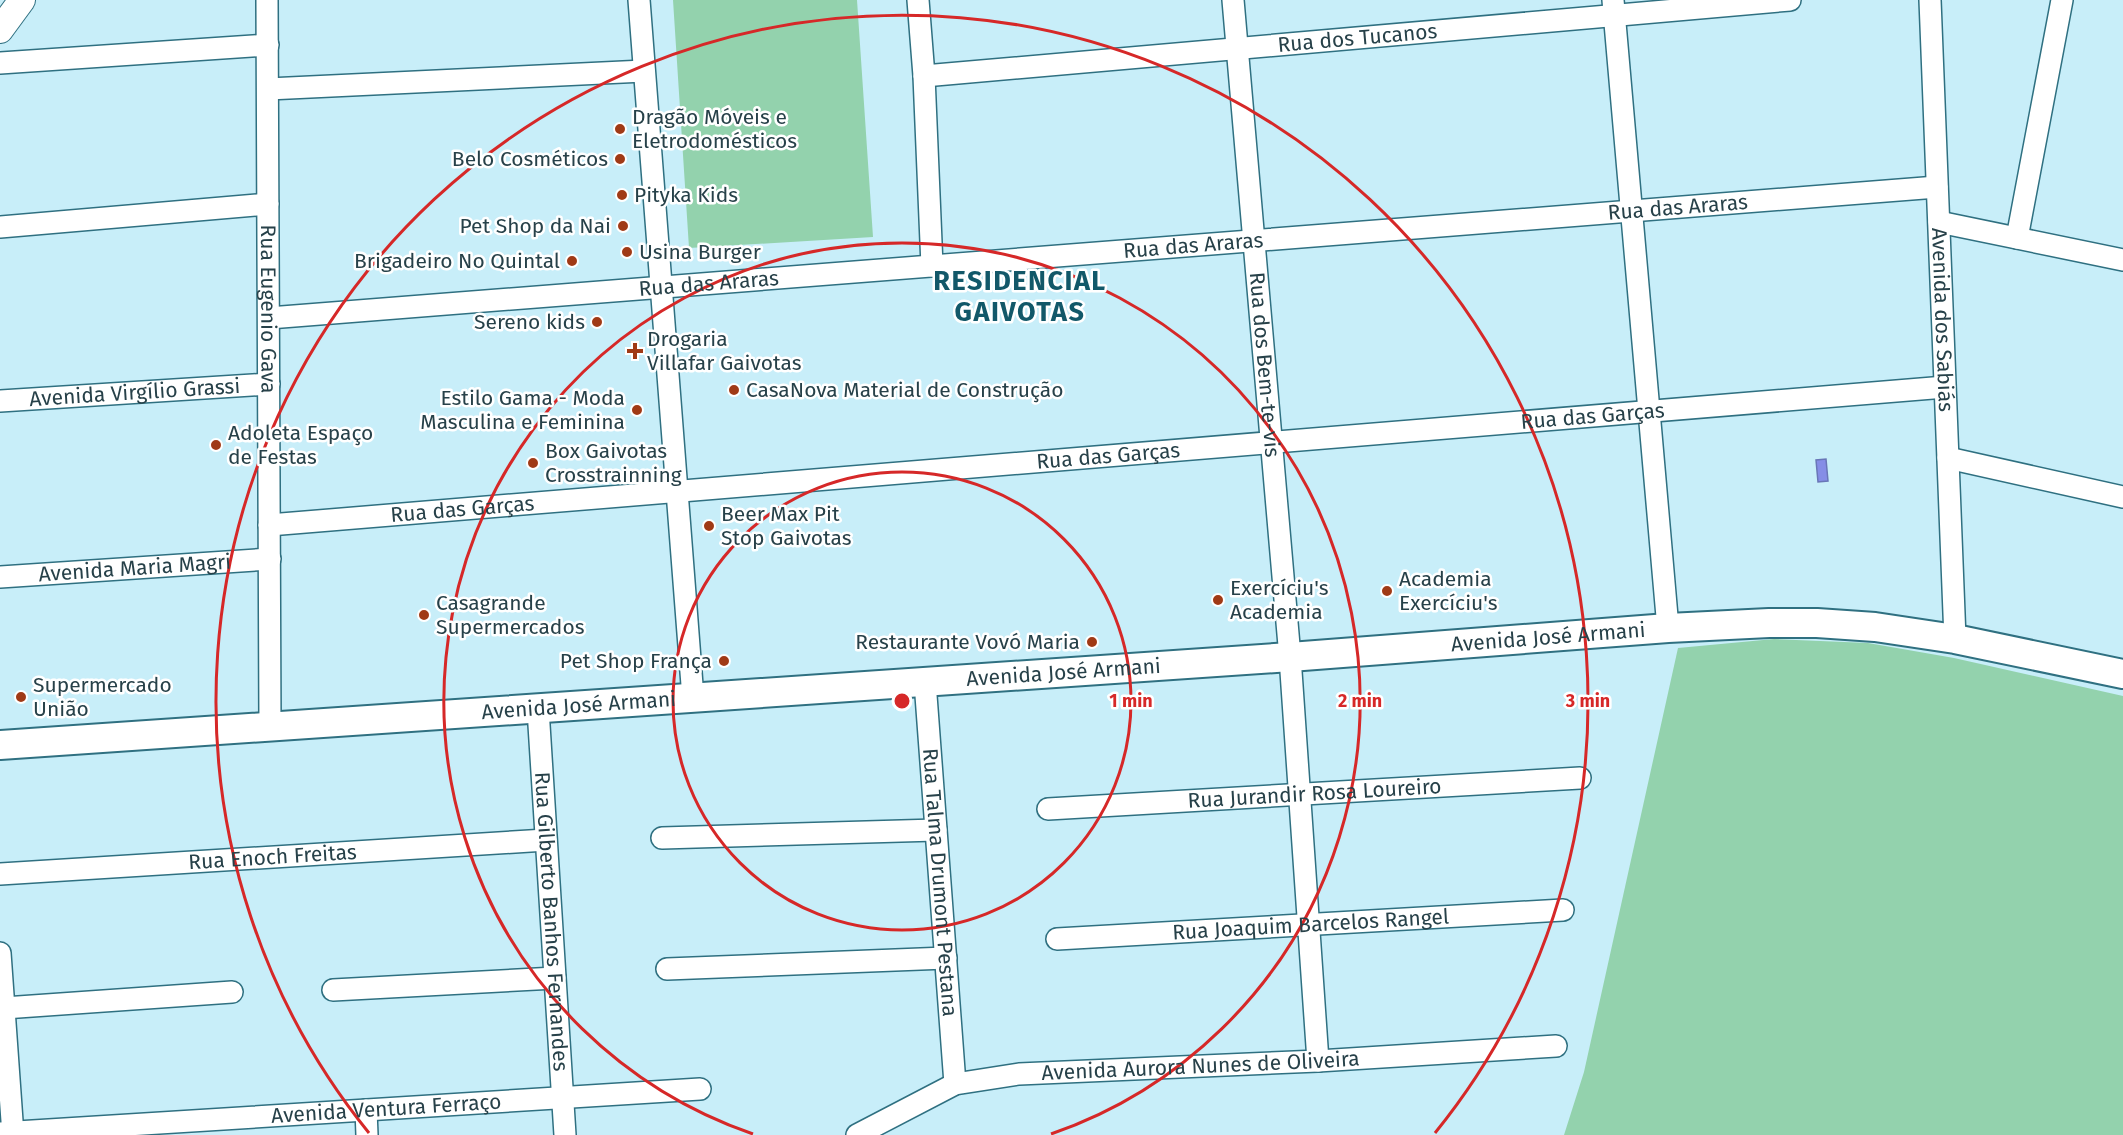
<svg xmlns="http://www.w3.org/2000/svg" width="2123" height="1135" viewBox="0 0 2123 1135" font-family="'Fira Sans',sans-serif">
	<rect width="100%" height="100%" fill="#c8eef9"/>
	<path fill="#93d2ad" d="M 673,0 L 857,0 L 873,237 L 689,248 Z
		M 1774,639 L 1868,643 L 1954,658 L 2123,696 L 2123,1135 L 1564,1135 L 1584,1072 L 1678,648 Z"/>
	<path fill="#858de6" stroke="#6976b7" stroke-width="1.5" d="M 1826,459 L 1828,481 L 1818,482 L 1816,460 Z"/>
	<g fill="none" stroke-linecap="round" stroke-linejoin="round">
		<g stroke="#2f7081" stroke-width="24">
			<g id="minor">
				<path id="s1" d="M 267,0 L 270,727"/>
				<path d="M 639,0 L 693,698"/>
				<path d="M 918,0 L 924,76 L 932,266"/>
				<path id="s2" d="M 1233,0 L 1290,657 L 1318,1061"/>
				<path d="M 1613,0 L 1668,628"/>
				<path id="s3" d="M 1930,0 L 1955,639"/>
				<path d="M 0,63 L 268,45"/>
				<path id="s4" d="M 924,76 L 1790,0"/>
				<path d="M 268,89 L 644,71"/>
				<path d="M 1939,222 L 2123,260"/>
				<path d="M 0,227 L 268,204"/>
				<path d="M 2017,238 L 2062,0"/>
				<path id="s5" d="M 269,318 L 1937,187"/>
				<path id="s6" d="M 0,401 L 269,384"/>
				<path d="M 1948,458 L 2123,497"/>
				<path id="s7" d="M 269,525 L 1945,387"/>
				<path id="s8" d="M 0,577 L 270,559"/>
				<path id="s9" d="M 925,682 L 955,1084"/>
				<path id="s10" d="M 538,709 L 565,1135"/>
				<path id="s11" d="M 1048,809 L 1580,778"/>
				<path d="M 662,838 L 936,830"/>
				<path id="s12" d="M 0,874 L 546,840"/>
				<path id="s13" d="M 1057,939 L 1563,910"/>
				<path d="M 0,953 L 13,1135"/>
				<path d="M 667,969 L 946,958"/>
				<path d="M 333,990 L 555,978"/>
				<path d="M 4,1008 L 232,992"/>
				<path d="M 366,1110 L 367,1135"/>
				<path id="s14" d="M 0,1133 L 700,1089"/>
				<path id="s15" d="M 857,1135 L 955,1084 L 1019,1074 L 1318,1061 L 1556,1046"/>
			</g>
		</g>
		<g stroke="#2f7081" stroke-width="28">
			<path id="tertiary" d="M 0,30 L 22,0"/>
		</g>
		<g stroke="#2f7081" stroke-width="32">
			<g id="secondary">
				<path id="s16" d="M 0,745 L 1290,657 L 1668,628 L 1769,623 L 1817,623 L 1875,627 L 1955,639 L 2123,674"/>
			</g>
		</g>
		<use href="#minor" stroke="#fff" stroke-width="21"/>
		<use href="#tertiary" stroke="#fff" stroke-width="26"/>
		<use href="#secondary" stroke="#fff" stroke-width="28"/>
	</g>
	<g fill="none" stroke="#d62828" stroke-width="3">
		<circle cx="902" cy="701" r="229"/>
		<path d="M753 1134A458 458 0 1 1 1051 1134"/>
		<path d="M369 1133A686 686 0 1 1 1435 1133"/>
	</g>
	<g fill="#a03a16" stroke="#fff" stroke-width="2">
		<circle cx="620" cy="129" r="6"/>
		<circle cx="620" cy="159" r="6"/>
		<circle cx="622" cy="195" r="6"/>
		<circle cx="623" cy="226" r="6"/>
		<circle cx="627" cy="252" r="6"/>
		<circle cx="572" cy="261" r="6"/>
		<circle cx="597" cy="322" r="6"/>
		<path d="M632 342h6v6h6v6h-6v6h-6v-6h-6v-6h6z"/>
		<circle cx="734" cy="390" r="6"/>
		<circle cx="637" cy="410" r="6"/>
		<circle cx="216" cy="445" r="6"/>
		<circle cx="533" cy="463" r="6"/>
		<circle cx="709" cy="526" r="6"/>
		<circle cx="1387" cy="591" r="6"/>
		<circle cx="1218" cy="600" r="6"/>
		<circle cx="424" cy="615" r="6"/>
		<circle cx="1092" cy="642" r="6"/>
		<circle cx="724" cy="661" r="6"/>
		<circle cx="21" cy="697" r="6"/>
	</g>
	<g text-anchor="middle" dominant-baseline="central" stroke-width="5" stroke-linejoin="round" paint-order="stroke">
		<g font-size="21" fill="#274149" stroke="#fff">
			<text stroke="none"><textPath href="#s4" startOffset="435">Rua dos Tucanos</textPath></text>
			<text stroke="none"><textPath href="#s5" startOffset="1413">Rua das Araras</textPath></text>
			<text stroke="none"><textPath href="#s5" startOffset="927">Rua das Araras</textPath></text>
			<text stroke="none"><textPath href="#s5" startOffset="441">Rua das Araras</textPath></text>
			<text stroke="none"><textPath href="#s1" startOffset="309">Rua Eugenio Gava</textPath></text>
			<text stroke="none"><textPath href="#s3" startOffset="320">Avenida dos Sabiás</textPath></text>
			<text stroke="none"><textPath href="#s2" startOffset="366">Rua dos Bem-te-vis</textPath></text>
			<text stroke="none"><textPath href="#s6" startOffset="135">Avenida Virgílio Grassi</textPath></text>
			<text stroke="none"><textPath href="#s7" startOffset="1328">Rua das Garças</textPath></text>
			<text stroke="none"><textPath href="#s7" startOffset="842">Rua das Garças</textPath></text>
			<text stroke="none"><textPath href="#s7" startOffset="194">Rua das Garças</textPath></text>
			<text stroke="none"><textPath href="#s8" startOffset="135">Avenida Maria Magri</textPath></text>
			<text stroke="none"><textPath href="#s16" startOffset="1552">Avenida José Armani</textPath></text>
			<text stroke="none"><textPath href="#s16" startOffset="1066">Avenida José Armani</textPath></text>
			<text stroke="none"><textPath href="#s16" startOffset="580">Avenida José Armani</textPath></text>
			<text stroke="none"><textPath href="#s11" startOffset="267">Rua Jurandir Rosa Loureiro</textPath></text>
			<text stroke="none"><textPath href="#s12" startOffset="273">Rua Enoch Freitas</textPath></text>
			<text stroke="none"><textPath href="#s9" startOffset="201">Rua Talma Drumont Pestana</textPath></text>
			<text stroke="none"><textPath href="#s10" startOffset="213">Rua Gilberto Banhos Fernandes</textPath></text>
			<text stroke="none"><textPath href="#s13" startOffset="254">Rua Joaquim Barcelos Rangel</textPath></text>
			<text stroke="none"><textPath href="#s15" startOffset="357">Avenida Aurora Nunes de Oliveira</textPath></text>
			<text stroke="none"><textPath href="#s14" startOffset="387">Avenida Ventura Ferraço</textPath></text>
		</g>
		<g font-size="21" fill="#274149" stroke="#fff" text-anchor="start">
			<text x="632" y="117">Dragão Móveis e<tspan x="632" dy="24">Eletrodomésticos</tspan></text>
			<text x="608" y="159" text-anchor="end">Belo Cosméticos</text>
			<text x="634" y="195">Pityka Kids</text>
			<text x="611" y="226" text-anchor="end">Pet Shop da Nai</text>
			<text x="639" y="252">Usina Burger</text>
			<text x="560" y="261" text-anchor="end">Brigadeiro No Quintal</text>
			<text x="585" y="322" text-anchor="end">Sereno kids</text>
			<text x="647" y="339">Drogaria<tspan x="647" dy="24">Villafar Gaivotas</tspan></text>
			<text x="746" y="390">CasaNova Material de Construção</text>
			<text x="625" y="398" text-anchor="end">Estilo Gama - Moda<tspan x="625" dy="24">Masculina e Feminina</tspan></text>
			<text x="228" y="433">Adoleta Espaço<tspan x="228" dy="24">de Festas</tspan></text>
			<text x="545" y="451">Box Gaivotas<tspan x="545" dy="24">Crosstrainning</tspan></text>
			<text x="721" y="514">Beer Max Pit<tspan x="721" dy="24">Stop Gaivotas</tspan></text>
			<text x="1399" y="579">Academia<tspan x="1399" dy="24">Exercíciu's</tspan></text>
			<text x="1230" y="588">Exercíciu's<tspan x="1230" dy="24">Academia</tspan></text>
			<text x="436" y="603">Casagrande<tspan x="436" dy="24">Supermercados</tspan></text>
			<text x="1080" y="642" text-anchor="end">Restaurante Vovó Maria</text>
			<text x="712" y="661" text-anchor="end">Pet Shop França</text>
			<text x="33" y="685">Supermercado<tspan x="33" dy="24">União</tspan></text>
		</g>
		<g font-size="27" font-weight="bold" letter-spacing="1.5" fill="#125869" stroke="#fff">
			<text x="1020" y="281">RESIDENCIAL<tspan x="1020" dy="31">GAIVOTAS</tspan></text>
		</g>
	</g>
	<circle cx="902" cy="701" r="9" fill="#d62828" stroke="#fff" stroke-width="3"/>
	<g font-size="18" text-anchor="middle" font-weight="bold" fill="#d62828" stroke="#fff" stroke-width="5" stroke-linejoin="round" paint-order="stroke">
		<text x="1131" y="707">1 min</text>
		<text x="1360" y="707">2 min</text>
		<text x="1588" y="707">3 min</text>
	</g>
</svg>
